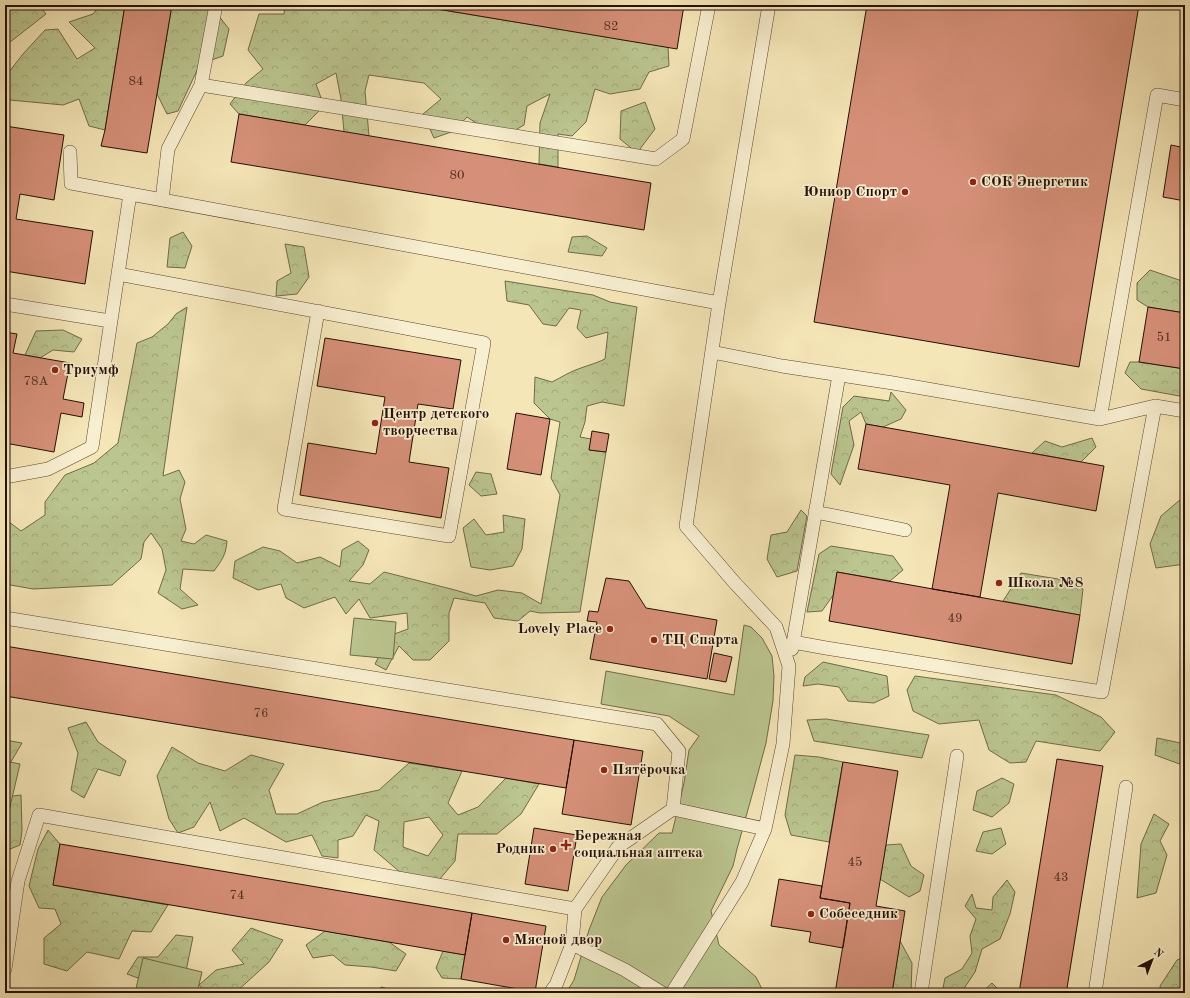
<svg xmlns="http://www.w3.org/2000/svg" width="1190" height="998" viewBox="0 0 1190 998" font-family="'Old Standard TT',serif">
	<defs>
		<pattern id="forest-crowns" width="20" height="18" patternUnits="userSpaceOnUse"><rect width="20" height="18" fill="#bbc58f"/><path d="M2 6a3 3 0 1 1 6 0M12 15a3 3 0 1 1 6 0" fill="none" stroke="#a1a87a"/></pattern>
	</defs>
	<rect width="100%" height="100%" fill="#f5e6b7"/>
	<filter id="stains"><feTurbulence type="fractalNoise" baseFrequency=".005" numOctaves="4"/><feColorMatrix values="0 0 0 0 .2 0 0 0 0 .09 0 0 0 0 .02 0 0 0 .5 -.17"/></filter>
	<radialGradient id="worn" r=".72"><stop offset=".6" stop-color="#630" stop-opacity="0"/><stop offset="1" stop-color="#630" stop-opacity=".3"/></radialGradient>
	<path fill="url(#forest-crowns)" stroke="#706a4a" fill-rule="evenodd" d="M 5,5 L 39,5 L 46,14 L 5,46 Z
		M 100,5 L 125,5 L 105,130 L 89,126 L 79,99 L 63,105 L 10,100 L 5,98 L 5,77 L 23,54 L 45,30 L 58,29 L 77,59 L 95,48 L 69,22 L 93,14 Z
		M 172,5 L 210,5 L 229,29 L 223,56 L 200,64 L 178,111 L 167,114 L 157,94 Z
		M 285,5 L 413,5 L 668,47 L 669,66 L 649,72 L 640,89 L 610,94 L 595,89 L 586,122 L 572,136 L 558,134 L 558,167 L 539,164 L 540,123 L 550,94 L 527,106 L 524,125 L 500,139 L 467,117 L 454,131 L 434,138 L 423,114 L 441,99 L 424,83 L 369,75 L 365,91 L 369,136 L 344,132 L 341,99 L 336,73 L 316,84 L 324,106 L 305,125 L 239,114 L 230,104 L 246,83 L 263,69 L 248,50 L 259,14 L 284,14 Z
		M 645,102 L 655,129 L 637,153 L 620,139 L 621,111 Z
		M 183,232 L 192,246 L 185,268 L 167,267 L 170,238 Z
		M 587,236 L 607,248 L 602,256 L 568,252 L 572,237 Z
		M 285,244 L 304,247 L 309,277 L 297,294 L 276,296 L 277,281 L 291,273 Z
		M 1150,270 L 1185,282 L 1185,313 L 1148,307 L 1137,300 L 1137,283 Z
		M 505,281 L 593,295 L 610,302 L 637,307 L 624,406 L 602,402 L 587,406 L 585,422 L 580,437 L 591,439 L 590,450 L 606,452 L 580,612 L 540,613 L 530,611 L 518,621 L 494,618 L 485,603 L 454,598 L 449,613 L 449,641 L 430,660 L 413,660 L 399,646 L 386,670 L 375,664 L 389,636 L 408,629 L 407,613 L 370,618 L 359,599 L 346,614 L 335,597 L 304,608 L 286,598 L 281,584 L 258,590 L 233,578 L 235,561 L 263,547 L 280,551 L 297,563 L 320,557 L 340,567 L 342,550 L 358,541 L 369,550 L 363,565 L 349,581 L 370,584 L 384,572 L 455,590 L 476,596 L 498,590 L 522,593 L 541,604 L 560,495 L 551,478 L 560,422 L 550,419 L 534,403 L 535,377 L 552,382 C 562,377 571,371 581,368 C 589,365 597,363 605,359 L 608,332 L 586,338 L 577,328 L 581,310 L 569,308 L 556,326 L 543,324 L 529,305 L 507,301 Z
		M 187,307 L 163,476 L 179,470 L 185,482 L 180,499 L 186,529 L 181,541 L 194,544 L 206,535 L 227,541 C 226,555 222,560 214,571 L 183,569 L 180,589 L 198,605 L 182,609 L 158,593 L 166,570 L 162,549 L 151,533 L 144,542 L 141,559 L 112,585 L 33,589 L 5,584 L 5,519 L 21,531 L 45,515 L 45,502 L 65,475 L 94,463 L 118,443 L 137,343 L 152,337 L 168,324 L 176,314 Z
		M 63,330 L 82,339 L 74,352 L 53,350 L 40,358 L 25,355 L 36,331 Z
		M 1130,362 L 1139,362 L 1185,369 L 1185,397 L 1141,389 L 1125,373 Z
		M 891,392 L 906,410 L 901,419 L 883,427 L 866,424 L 861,412 L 849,421 L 854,445 L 840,485 L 831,474 L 843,407 L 854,396 L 889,401 Z
		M 1092,438 L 1096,447 L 1081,462 L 1032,453 L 1045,441 L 1062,447 Z
		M 476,472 L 491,474 L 497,494 L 481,496 L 469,485 Z
		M 1181,499 L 1185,499 L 1185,564 L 1156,568 L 1150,544 L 1161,516 Z
		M 801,510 L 807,516 L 797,571 L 777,577 L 767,559 L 771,535 L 787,532 Z
		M 503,515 L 525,519 L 522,549 L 513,566 L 490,570 L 471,567 L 463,528 L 474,519 L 486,535 L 504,532 Z
		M 831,546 L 893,556 L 903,570 L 890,581 L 837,572 L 834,594 L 822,611 L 807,612 L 819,554 Z
		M 1021,573 L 1058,579 L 1083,589 L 1080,615 L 1003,601 Z
		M 823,662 L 887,676 L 889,696 L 874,703 L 848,701 L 839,687 L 818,684 L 803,686 L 805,677 Z
		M 915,676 L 1056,695 L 1101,717 L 1115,732 L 1100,751 L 1036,741 L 1026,762 L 1010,763 L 989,750 L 979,720 L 939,724 L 913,711 L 907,690 Z
		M 826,719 L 929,735 L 922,758 L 814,741 L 807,720 Z
		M 86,722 L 98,742 L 126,761 L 120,776 L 98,769 L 84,798 L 71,790 L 78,753 L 68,728 Z
		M 1157,738 L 1185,744 L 1185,766 L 1155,755 Z
		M 5,740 L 22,743 L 5,772 Z
		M 172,747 L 198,763 L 225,771 L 251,755 L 284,764 L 269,790 L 276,814 L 297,814 L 323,802 L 379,790 L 409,763 L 462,771 L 448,803 L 458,815 L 478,807 L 506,778 L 539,784 L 521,814 L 497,834 L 458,834 L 455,861 L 439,880 L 400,872 L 374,850 L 379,821 L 366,815 L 353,836 L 338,840 L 338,858 L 322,856 L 312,835 L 286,842 L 244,818 L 220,831 L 210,802 L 194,827 L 178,833 L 169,819 L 157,776 ZM 429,817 L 443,835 L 428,856 L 403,847 L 404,822 Z
		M 795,755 L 819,757 L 843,762 L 829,842 L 791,835 L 785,815 Z
		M 1002,778 L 1014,784 L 1009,803 L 992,817 L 973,810 L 977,791 Z
		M 21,795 L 22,831 L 20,845 L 5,851 L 5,797 Z
		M 1154,814 L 1169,824 L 1160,841 L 1167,855 L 1156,893 L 1137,898 L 1141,844 Z
		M 1001,828 L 1006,844 L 992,854 L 976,851 L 983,832 Z
		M 48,830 L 60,844 L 53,885 L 168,905 L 151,932 L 132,931 L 119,959 L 87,952 L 67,971 L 44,964 L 44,938 L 61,924 L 55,909 L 39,908 L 29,886 L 38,849 Z
		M 901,844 L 911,866 L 924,875 L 920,891 L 909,897 L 880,879 L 886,845 Z
		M 1007,880 L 1015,892 L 1010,914 L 1000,939 L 982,949 L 975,972 L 961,993 L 942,993 L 945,978 L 962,969 L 972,953 L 970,936 L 976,919 L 965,906 L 972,894 L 976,908 L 992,910 L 993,897 Z
		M 251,928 L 283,940 L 269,962 L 235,993 L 206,993 L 199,985 L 216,970 L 244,964 L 232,950 Z
		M 325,931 L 389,942 L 406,954 L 396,971 L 371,967 L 345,965 L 333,955 L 313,958 L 306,945 Z
		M 176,935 L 193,937 L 185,976 L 154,984 L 127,974 L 138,957 L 158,957 Z
		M 900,941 L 912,963 L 911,993 L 892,993 Z
		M 443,951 L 465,955 L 461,979 L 442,978 L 436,968 Z
		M 1185,957 L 1185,993 L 1161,993 L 1160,986 L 1177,960 Z
		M 992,983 L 999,990 L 998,993 L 981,993 Z
		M 381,987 L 403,993 L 380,993 Z"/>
	<path fill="#bbc58f" stroke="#706a4a" d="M 354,618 L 396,622 L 393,659 L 350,655 Z
		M 744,625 L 751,627 L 762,638 L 772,656 L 774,676 L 773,701 L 766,743 L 754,788 L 737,849 L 733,866 L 711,911 L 719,945 L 756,977 L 764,993 L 566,993 L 574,980 L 589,930 L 602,897 L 626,865 L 659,833 L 672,833 L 684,783 L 689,750 L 699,736 L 669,716 L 601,704 L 606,671 L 734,695 Z
		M 5,761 L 20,764 L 5,828 Z
		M 143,958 L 202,972 L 197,993 L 135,993 Z"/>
	<path fill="#d69079" stroke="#260f06" d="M 125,5 L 172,5 L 147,153 L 101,146 L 105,130 Z
		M 413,5 L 684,5 L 677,49 Z
		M 867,5 L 1139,5 L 1079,367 L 814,322 Z
		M 239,114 L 651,183 L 644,230 L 231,162 Z
		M 5,126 L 64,135 L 54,200 L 20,194 L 16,219 L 93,231 L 85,284 L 5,271 Z
		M 1171,145 L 1185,148 L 1185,201 L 1163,197 Z
		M 1148,307 L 1185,313 L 1185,369 L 1139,362 Z
		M 5,332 L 17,334 L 13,353 L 70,363 L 63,399 L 84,403 L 82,417 L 61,413 L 54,452 L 5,443 Z
		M 325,338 L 461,360 L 453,409 L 418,404 L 409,462 L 449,468 L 441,518 L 300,495 L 308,443 L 376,454 L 385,397 L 317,386 Z
		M 516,413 L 550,419 L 541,475 L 507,469 Z
		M 866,424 L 1104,466 L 1096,511 L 998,493 L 980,597 L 932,589 L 950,485 L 858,469 Z
		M 592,431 L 609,434 L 606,452 L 589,450 Z
		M 837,572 L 1080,615 L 1072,664 L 829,621 Z
		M 606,578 L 629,581 L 646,608 L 717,620 L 707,679 L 590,659 L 597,622 L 587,621 L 589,611 L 598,612 Z
		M 5,646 L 574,740 L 566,788 L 5,696 Z
		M 714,653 L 732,657 L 726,682 L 709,679 Z
		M 574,740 L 643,751 L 631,825 L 562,814 Z
		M 1057,759 L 1103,766 L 1067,988 L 1067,993 L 1019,993 Z
		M 843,762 L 898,771 L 876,906 L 905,911 L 892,993 L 835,993 L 850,903 L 820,898 Z
		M 534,828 L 577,835 L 568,891 L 525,884 Z
		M 60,844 L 472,913 L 465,955 L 53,885 Z
		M 779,879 L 822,886 L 820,898 L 850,903 L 843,948 L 809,942 L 811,932 L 771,926 Z
		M 472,913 L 546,926 L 535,992 L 461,979 Z"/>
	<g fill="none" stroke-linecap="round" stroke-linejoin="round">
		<g stroke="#5a4532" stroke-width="14">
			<path id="service" d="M 201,85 L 656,159 L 683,139 L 709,5
				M 70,152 L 71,183 L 719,303
				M 162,200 L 168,149 L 201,85 L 216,5
				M 118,274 C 240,296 362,320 484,343 L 449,536 L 284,509 L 318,311
				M 5,304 L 110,321
				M 712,352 L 782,366 L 893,383 L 1100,419 L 1155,406 L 1185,411
				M 1100,419 L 1157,95 L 1185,100
				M 5,477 L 48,469 L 92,447 L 130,194
				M 815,512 L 905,530
				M 5,618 L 657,724 L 679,751 L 673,809 L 618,847 L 575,909 L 572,944 L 556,985 L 550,993
				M 793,642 L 826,648 L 1102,692 L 1155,406
				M 792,649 L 839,375
				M 673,809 L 765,829
				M 572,944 L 625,970 L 662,993
				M 5,969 L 18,881 L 39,815 L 575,909
				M 672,993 L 742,882 L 765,829 L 783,744 L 789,666 L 776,627 L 734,582 L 686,526 L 719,303 L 769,5
				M 921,993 L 957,756
				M 1095,993 L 1126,787"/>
		</g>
		<use href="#service" stroke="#f8efd0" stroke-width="13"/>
	</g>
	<g fill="#8f2418" stroke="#f8efd0" stroke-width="1.5">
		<circle cx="973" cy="182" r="4"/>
		<circle cx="905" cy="192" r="4"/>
		<circle cx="55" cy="370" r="4"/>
		<circle cx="375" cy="423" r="4"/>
		<circle cx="999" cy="583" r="4"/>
		<circle cx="610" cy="629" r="4"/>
		<circle cx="654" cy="640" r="4"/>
		<circle cx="604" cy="770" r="4"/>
		<path d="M564 839h4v4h4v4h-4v4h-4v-4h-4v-4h4z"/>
		<circle cx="553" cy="849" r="4"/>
		<circle cx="811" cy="914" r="4"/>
		<circle cx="506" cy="940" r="4"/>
	</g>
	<g text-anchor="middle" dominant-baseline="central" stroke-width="3.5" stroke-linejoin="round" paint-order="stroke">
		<g font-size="13" fill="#522f23">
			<text x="611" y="26">82</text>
			<text x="136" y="81">84</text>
			<text x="457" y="175">80</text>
			<text x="1164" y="337">51</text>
			<text x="36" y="381">78А</text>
			<text x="955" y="618">49</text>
			<text x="261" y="713">76</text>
			<text x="855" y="862">45</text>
			<text x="1061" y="877">43</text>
			<text x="237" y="895">74</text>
		</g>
		<g font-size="15" font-weight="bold" fill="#260f06" stroke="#f8efd0" text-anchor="start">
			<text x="981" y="182">СОК Энергетик</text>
			<text x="897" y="192" text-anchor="end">Юниор Спорт</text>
			<text x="63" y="370">Триумф</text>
			<text x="383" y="414">Центр детского<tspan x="383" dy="17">творчества</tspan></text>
			<text x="1007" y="583">Школа №8</text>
			<text x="602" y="629" text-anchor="end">Lovely Place</text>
			<text x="662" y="640">ТЦ Спарта</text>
			<text x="612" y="770">Пятёрочка</text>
			<text x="574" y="836">Бережная<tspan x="574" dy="17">социальная аптека</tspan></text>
			<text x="545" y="849" text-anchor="end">Родник</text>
			<text x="819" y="914">Собеседник</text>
			<text x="514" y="940">Мясной двор</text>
		</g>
	</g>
	<rect width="1190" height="998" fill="none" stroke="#f5e6b7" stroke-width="20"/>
	<rect x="6" y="6" width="1178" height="986" fill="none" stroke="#260f06" stroke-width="2"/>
	<rect x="10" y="10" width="1170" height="978" fill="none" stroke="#260f06"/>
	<g transform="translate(1152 960) rotate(42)" stroke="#f8efd0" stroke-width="3" paint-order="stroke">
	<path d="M0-3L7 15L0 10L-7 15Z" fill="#260f06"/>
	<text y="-6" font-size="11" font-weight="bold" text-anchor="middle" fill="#260f06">N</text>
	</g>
	<rect width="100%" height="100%" filter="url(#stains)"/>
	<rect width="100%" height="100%" fill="url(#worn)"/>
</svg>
